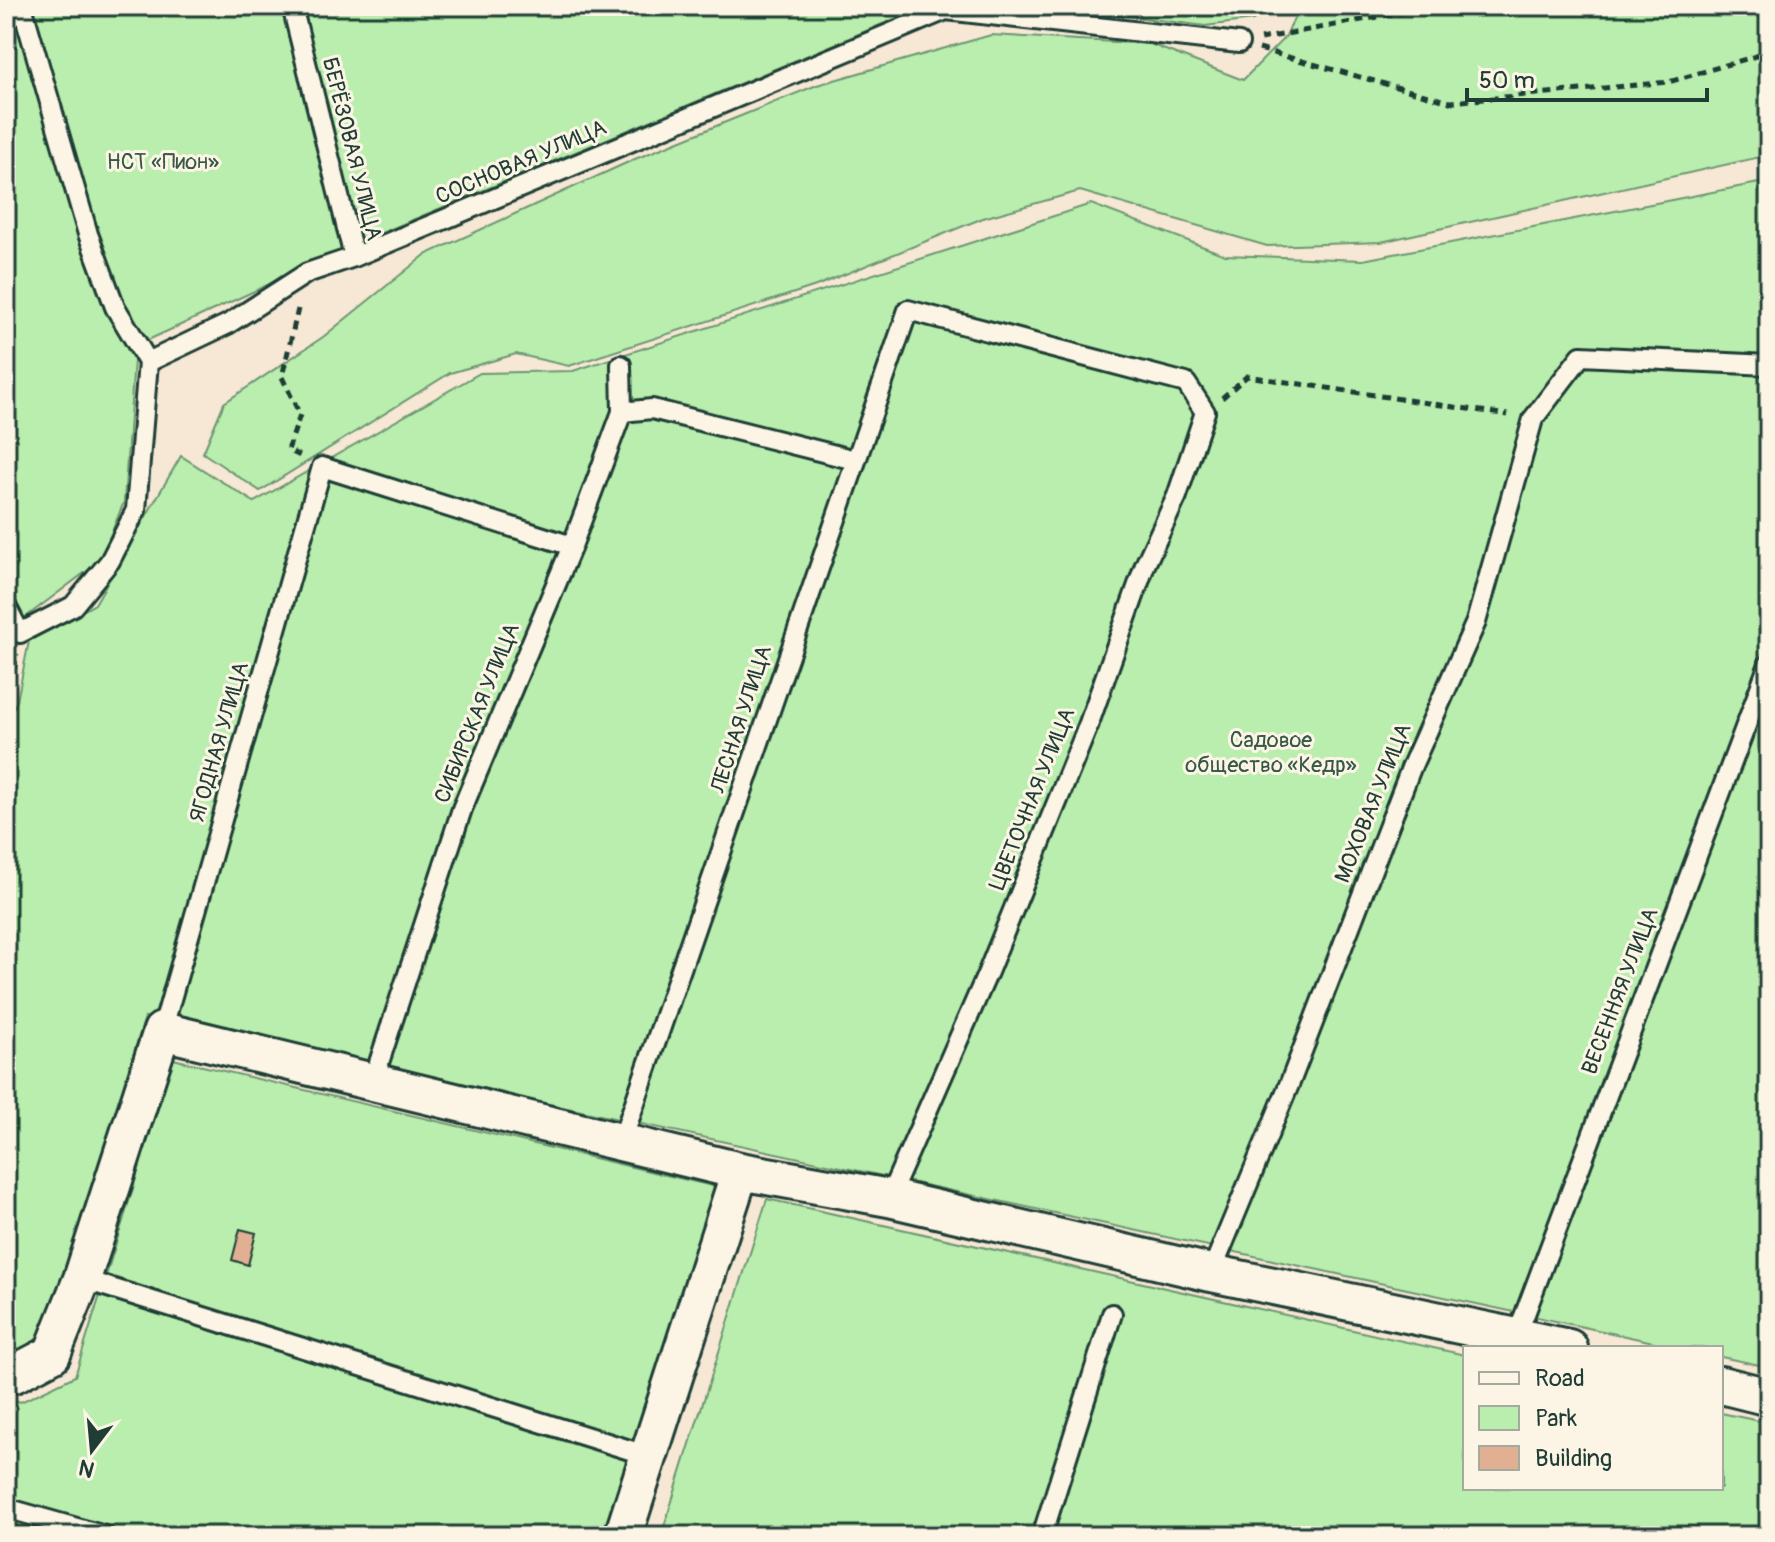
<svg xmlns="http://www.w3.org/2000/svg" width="1775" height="1542" viewBox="0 0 1775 1542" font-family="Pangolin,sans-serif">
	<rect width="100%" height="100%" fill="#f7e7d5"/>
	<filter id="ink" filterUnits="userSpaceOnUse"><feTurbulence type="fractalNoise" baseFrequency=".0125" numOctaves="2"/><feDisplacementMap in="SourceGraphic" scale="16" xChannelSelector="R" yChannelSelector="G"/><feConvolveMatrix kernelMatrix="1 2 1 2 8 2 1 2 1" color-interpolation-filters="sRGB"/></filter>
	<g filter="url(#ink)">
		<path fill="#baeeae" stroke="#6c9671" stroke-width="2" d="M 6,6 L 926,6 L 374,236 L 135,346 L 124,502 L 100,561 L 6,632 Z
			M 1050,6 L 1270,6 L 1253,20 L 1205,26 Z
			M 1300,6 L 1769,6 L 1769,155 L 1381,242 L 1267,246 L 1080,191 L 983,218 L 816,286 L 569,366 L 516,354 L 450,373 L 260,491 L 203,453 L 224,403 L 323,337 L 425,255 L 635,159 L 817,85 L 991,35 L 1150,44 L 1243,80 L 1286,36 Z
			M 1769,181 L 1769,1367 L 1721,1357 L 1721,1348 L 1681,1348 L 145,1017 L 45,1343 L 6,1357 L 6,721 L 17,701 L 29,641 L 95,604 L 181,456 L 254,502 L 480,373 L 573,371 L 1091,204 L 1225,255 L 1363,260 Z
			M 173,1059 L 721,1188 L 610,1536 L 6,1536 L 6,1398 L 21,1402 L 75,1376 Z
			M 767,1199 L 1465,1355 L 1465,1488 L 1721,1488 L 1721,1413 L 1769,1423 L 1769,1536 L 661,1536 Z"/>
		<path fill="#e1b093" stroke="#1f3d34" stroke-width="2" d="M 240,1229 L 256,1233 L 248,1265 L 232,1260 Z"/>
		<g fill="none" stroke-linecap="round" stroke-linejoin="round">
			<g stroke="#1f3d34" stroke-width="24">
				<path id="service" d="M 22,6 L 88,234 L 115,307 L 148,362
					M 292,6 L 354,257
					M 622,412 L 652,409 L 855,460
					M 6,606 L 20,633 L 73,606 L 110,561 L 136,510 L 148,362 L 228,324 L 307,273 L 354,257 L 946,10 L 1239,43
					M 162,1031 L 322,467 L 572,546
					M 373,1081 L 462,809 L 572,546 L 622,412 L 621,365
					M 621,1143 C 718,866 810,587 908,310 L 1186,383 L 1205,412 L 1177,496 L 1145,565 L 1088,726 L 988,972 L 889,1198
					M 1211,1273 L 1291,1080 L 1411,768 L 1476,622 L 1533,419 L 1581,356 L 1769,365
					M 82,1279 L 649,1456
					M 1517,1335 L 1769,664
					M 6,1508 L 105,1536
					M 1042,1536 L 1112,1314"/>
			</g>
			<g stroke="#1f3d34" stroke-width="42">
				<path id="minor" d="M 6,1371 L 14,1374 L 52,1354 L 82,1279 L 162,1031 L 740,1171 L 889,1198 L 1211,1273 L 1569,1348
					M 1721,1385 L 1769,1397
					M 623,1536 L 740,1171"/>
			</g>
			<path stroke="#1f3d34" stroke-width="5" stroke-dasharray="8 6" stroke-linecap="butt" d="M 1260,39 L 1437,6
				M 1259,49 L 1450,102 L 1669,82 L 1769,52
				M 298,309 L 282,377 L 300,415 L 288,450 L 300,456
				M 1222,398 L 1247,376 L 1508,415
				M 6,710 L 17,654"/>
			<use href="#service" stroke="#fcf5e5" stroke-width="18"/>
			<use href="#minor" stroke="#fcf5e5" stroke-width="36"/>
		</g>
	</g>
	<g text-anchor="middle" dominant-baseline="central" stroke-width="6" stroke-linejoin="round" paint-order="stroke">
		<g font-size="22" fill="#1f3d34" stroke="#fcf5e5">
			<text transform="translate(352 149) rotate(76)">БЕРЁЗОВАЯ УЛИЦА</text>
			<text transform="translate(521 162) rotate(-23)">СОСНОВАЯ УЛИЦА</text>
			<text transform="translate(477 713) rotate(-68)">СИБИРСКАЯ УЛИЦА</text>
			<text transform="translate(741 719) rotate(-72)">ЛЕСНАЯ УЛИЦА</text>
			<text transform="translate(219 742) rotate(-74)">ЯГОДНАЯ УЛИЦА</text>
			<text transform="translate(1032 799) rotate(-68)">ЦВЕТОЧНАЯ УЛИЦА</text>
			<text transform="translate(1373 803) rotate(-68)">МОХОВАЯ УЛИЦА</text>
			<text transform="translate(1620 991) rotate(-69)">ВЕСЕННЯЯ УЛИЦА</text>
		</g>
		<g font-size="22" fill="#365846" stroke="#fcf5e5">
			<text x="163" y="162">НСТ «Пион»</text>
			<text x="1271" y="740">Садовое<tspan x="1271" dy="25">общество «Кедр»</tspan></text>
		</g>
	</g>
	<rect width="1775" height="1542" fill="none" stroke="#fcf5e5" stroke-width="32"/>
	<rect x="16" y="16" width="1743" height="1510" fill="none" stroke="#1f3d34" stroke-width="3" filter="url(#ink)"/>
	<rect x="1463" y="1346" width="260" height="144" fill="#fcf5e5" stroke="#a4ab9e" stroke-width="2"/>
	<rect x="1479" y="1372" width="40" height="12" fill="#fcf5e5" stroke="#a4ab9e" stroke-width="2"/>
	<text x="1535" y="1386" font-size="24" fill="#1f3d34">Road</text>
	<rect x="1479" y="1406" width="40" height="24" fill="#baeeae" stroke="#a4ab9e" stroke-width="2"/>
	<text x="1535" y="1426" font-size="24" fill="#1f3d34">Park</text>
	<rect x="1479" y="1446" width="40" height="24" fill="#e1b093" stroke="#a4ab9e" stroke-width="2"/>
	<text x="1535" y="1466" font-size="24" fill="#1f3d34">Building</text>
	<g transform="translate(92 1450) rotate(196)" stroke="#fcf5e5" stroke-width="6" paint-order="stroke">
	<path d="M0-6L14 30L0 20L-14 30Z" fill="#1f3d34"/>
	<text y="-12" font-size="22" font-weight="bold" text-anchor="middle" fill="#1f3d34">N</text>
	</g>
	<path d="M1467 88v12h240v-12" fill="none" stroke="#1f3d34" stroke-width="4"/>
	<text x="1479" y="88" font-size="24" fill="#1f3d34" stroke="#fcf5e5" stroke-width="6" paint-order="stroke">50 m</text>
</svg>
